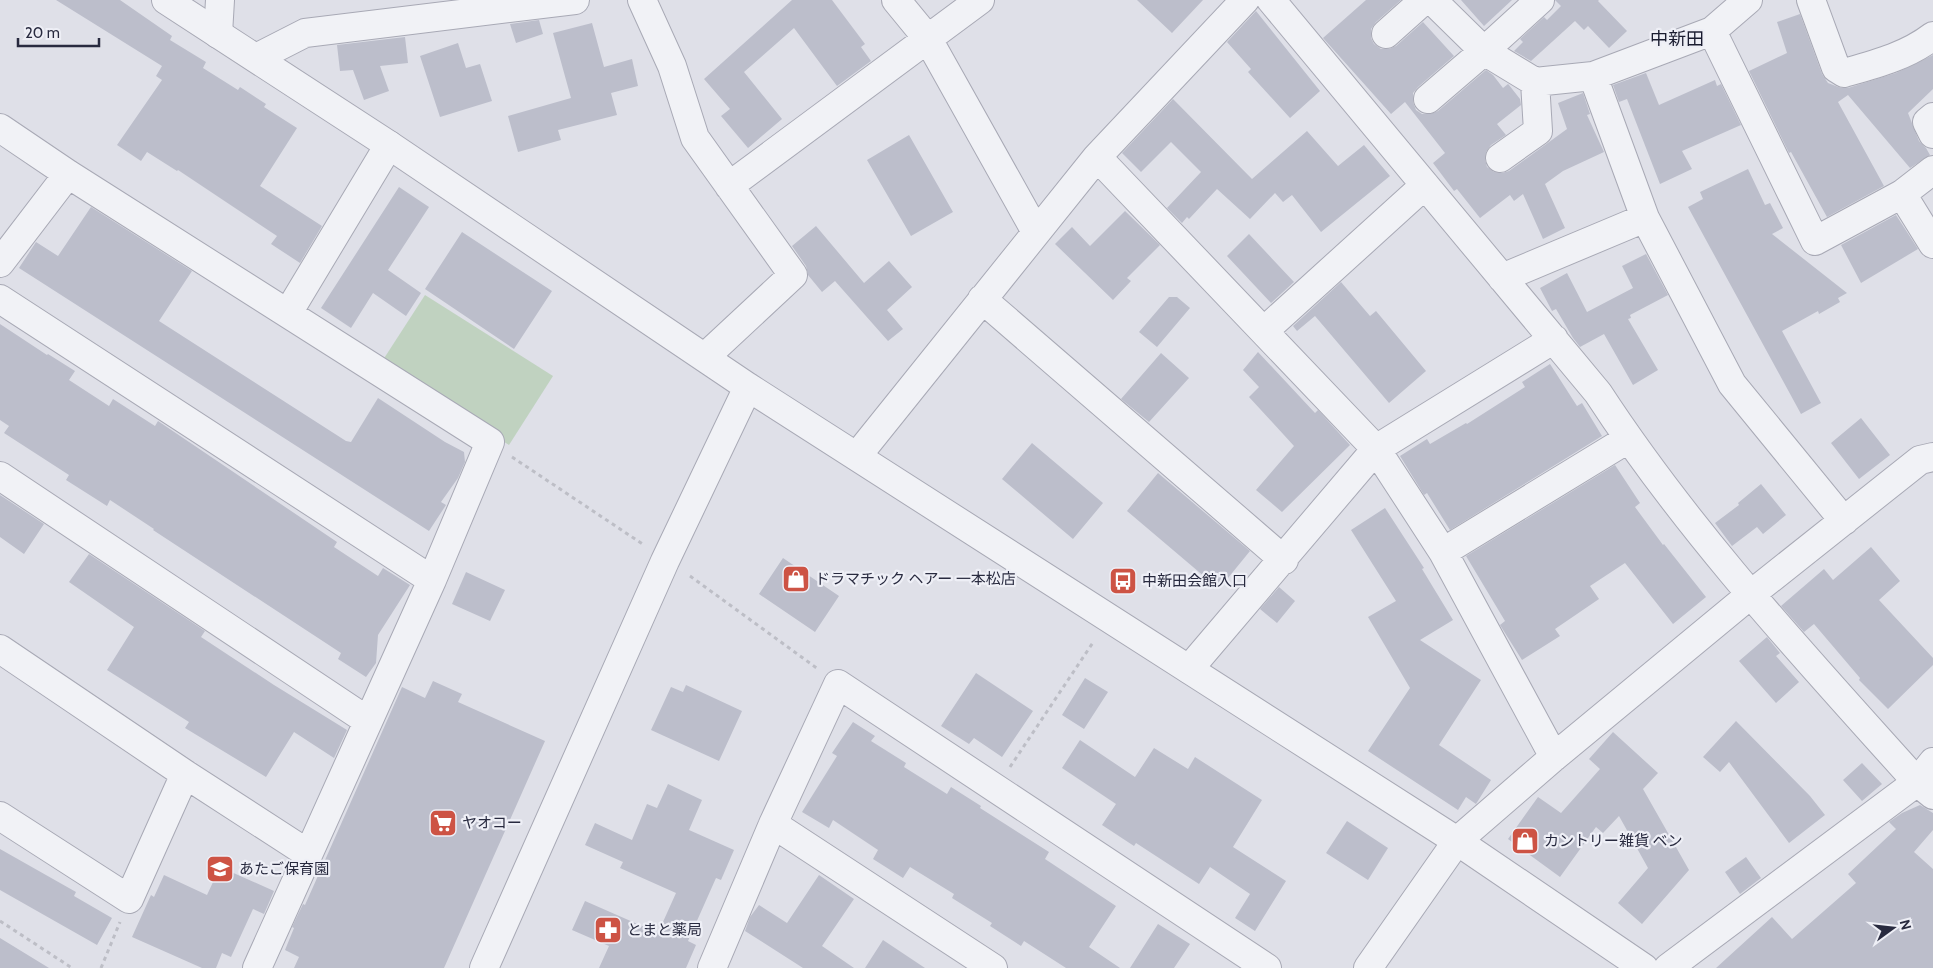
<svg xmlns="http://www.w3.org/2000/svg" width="1933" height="968" viewBox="0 0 1933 968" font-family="Cabin,'Noto Sans JP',sans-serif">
	<rect width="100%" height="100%" fill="#dfe0e8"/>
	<path fill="#c0d2c0" d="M 425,295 L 553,376 L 509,445 L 381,363 Z"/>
	<path fill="#bcbecb" d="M 56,0 L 120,0 L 172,36 L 170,40 L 206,62 L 203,68 L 238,90 L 240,87 L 266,104 L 264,107 L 297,128 L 260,186 L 322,226 L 300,263 L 271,244 L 277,236 L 178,170 L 177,171 L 147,152 L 141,161 L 117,145 L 162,80 L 156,76 L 162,66 Z
		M 792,0 L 832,0 L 865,44 L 861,47 L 871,61 L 837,86 L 794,28 L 744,72 L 782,119 L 748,148 L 721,116 L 730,109 L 704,79 Z
		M 1137,0 L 1203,0 L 1172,33 Z
		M 1366,0 L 1401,0 L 1376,22 L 1371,29 L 1371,38 L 1374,44 L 1381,49 L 1389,49 L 1396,46 L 1423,22 L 1454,56 L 1418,87 L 1413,93 L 1413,102 L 1416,110 L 1422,114 L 1430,114 L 1438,111 L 1486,70 L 1493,75 L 1503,88 L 1508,84 L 1509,85 L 1520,99 L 1521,105 L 1497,124 L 1506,135 L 1491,145 L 1486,152 L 1485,160 L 1487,167 L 1494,172 L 1502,173 L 1509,171 L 1567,129 L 1558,103 L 1583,93 L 1590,114 L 1587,115 L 1604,152 L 1563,171 L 1545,184 L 1565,228 L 1543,239 L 1523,194 L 1514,201 L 1510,195 L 1480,218 L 1457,189 L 1454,191 L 1433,163 L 1445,153 L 1405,102 L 1391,114 L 1323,38 Z
		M 1461,0 L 1512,0 L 1484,26 Z
		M 1555,0 L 1599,0 L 1598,1 L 1627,31 L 1609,48 L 1588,26 L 1584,30 L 1575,21 L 1531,61 L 1514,51 L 1523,42 L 1520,39 L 1544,17 L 1547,20 L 1561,6 Z
		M 1256,11 L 1320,91 L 1290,118 L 1248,72 L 1251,69 L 1227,42 Z
		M 1800,14 L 1822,74 L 1828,83 L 1841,88 L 1848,88 L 1896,73 L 1933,55 L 1933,89 L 1908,113 L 1919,141 L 1926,148 L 1930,155 L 1910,168 L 1848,95 L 1838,102 L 1884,186 L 1827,217 L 1791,152 L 1789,153 L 1749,71 L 1787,53 L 1777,22 Z
		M 539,20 L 543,34 L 516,43 L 510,24 Z
		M 592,23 L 604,67 L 632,59 L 638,86 L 611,93 L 617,115 L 558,130 L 561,140 L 518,152 L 508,116 L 571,98 L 553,33 Z
		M 405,37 L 408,63 L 380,66 L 389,91 L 364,100 L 353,70 L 340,71 L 337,45 Z
		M 458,43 L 466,68 L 480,64 L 492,101 L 440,117 L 420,56 Z
		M 1646,73 L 1659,105 L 1715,80 L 1717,86 L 1721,84 L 1741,125 L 1682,151 L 1692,169 L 1660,184 L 1627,99 L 1619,102 L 1613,85 Z
		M 1173,99 L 1252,179 L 1307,131 L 1338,166 L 1364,145 L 1390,176 L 1321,232 L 1292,195 L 1283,202 L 1275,193 L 1250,219 L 1217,189 L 1189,219 L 1187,217 L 1182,223 L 1167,208 L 1201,172 L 1171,142 L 1141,172 L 1122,153 Z
		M 909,135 L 953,212 L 911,236 L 867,160 Z
		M 1748,169 L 1765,205 L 1770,203 L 1783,228 L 1772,234 L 1847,293 L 1838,298 L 1840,302 L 1819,314 L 1818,311 L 1782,331 L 1821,403 L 1801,414 L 1688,207 L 1703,199 L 1700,192 Z
		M 399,187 L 429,207 L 388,270 L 421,293 L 406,316 L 373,293 L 351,328 L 321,308 Z
		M 91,207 L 192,271 L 159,321 L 346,441 L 351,442 L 378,398 L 445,442 L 464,452 L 465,462 L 458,478 L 441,502 L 446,505 L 429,531 L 19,268 L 36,242 L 58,256 Z
		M 1125,211 L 1160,245 L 1127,278 L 1131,281 L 1113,300 L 1055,244 L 1072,227 L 1090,246 Z
		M 1896,215 L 1918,249 L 1861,283 L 1841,245 Z
		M 816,226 L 864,283 L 889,261 L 912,287 L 887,310 L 903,329 L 888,341 L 835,281 L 822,292 L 808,275 L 806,266 L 792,246 Z
		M 462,232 L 552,291 L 514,349 L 425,289 Z
		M 1249,234 L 1294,282 L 1271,303 L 1227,256 Z
		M 1646,254 L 1668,295 L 1630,315 L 1631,318 L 1628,319 L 1658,370 L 1633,385 L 1604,334 L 1580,347 L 1573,338 L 1556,309 L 1552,311 L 1540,288 L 1567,273 L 1587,312 L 1633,288 L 1622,266 Z
		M 1341,282 L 1370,316 L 1376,311 L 1426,371 L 1389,403 L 1315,316 L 1297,331 L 1293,326 Z
		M 1169,297 L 1177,297 L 1190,308 L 1157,347 L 1139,332 Z
		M 0,324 L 47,355 L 48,354 L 75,371 L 69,380 L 109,406 L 113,399 L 155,426 L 158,421 L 337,542 L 334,547 L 378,576 L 383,568 L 410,585 L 378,635 L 376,663 L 366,677 L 338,659 L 341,653 L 153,530 L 154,529 L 110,500 L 107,506 L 66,480 L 69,475 L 4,433 L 9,426 L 0,420 Z
		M 1258,352 L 1315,413 L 1318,410 L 1350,445 L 1282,512 L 1256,490 L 1294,446 L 1249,397 L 1259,387 L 1243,370 Z
		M 1161,353 L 1189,378 L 1149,422 L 1121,399 Z
		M 1550,364 L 1577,406 L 1582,403 L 1602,436 L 1450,530 L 1427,493 L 1424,495 L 1400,456 L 1427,439 L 1430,444 L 1466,423 L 1467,424 L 1525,387 L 1522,382 Z
		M 1861,418 L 1890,455 L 1859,479 L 1831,443 Z
		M 1032,443 L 1103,503 L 1073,539 L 1002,479 Z
		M 1615,465 L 1640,503 L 1635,507 L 1663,545 L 1664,544 L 1706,597 L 1673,624 L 1625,563 L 1590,586 L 1599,599 L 1555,629 L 1560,636 L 1522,660 L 1500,625 L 1505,621 L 1466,556 Z
		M 1158,473 L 1250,551 L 1219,589 L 1127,511 Z
		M 1761,484 L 1786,515 L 1763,534 L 1757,527 L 1732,546 L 1715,523 L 1739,505 L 1738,503 Z
		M 0,495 L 44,524 L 24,554 L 0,537 Z
		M 1385,508 L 1424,568 L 1422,569 L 1453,620 L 1420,640 L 1481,680 L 1439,745 L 1491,780 L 1476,804 L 1466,797 L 1458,810 L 1368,751 L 1410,688 L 1368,617 L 1396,601 L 1351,530 Z
		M 1871,547 L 1900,581 L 1879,600 L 1933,658 L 1933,665 L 1888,709 L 1859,680 L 1860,678 L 1814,624 L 1804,632 L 1781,606 L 1824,569 L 1833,580 Z
		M 89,554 L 205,631 L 201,637 L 274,685 L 347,730 L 334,758 L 294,732 L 266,777 L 185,728 L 189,722 L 107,670 L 134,627 L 69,582 Z
		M 783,558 L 839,596 L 815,632 L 759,594 Z
		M 466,572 L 505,590 L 490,621 L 452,604 Z
		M 1279,587 L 1295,601 L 1277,623 L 1260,609 Z
		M 1767,637 L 1780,653 L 1776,656 L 1799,682 L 1776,703 L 1739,661 Z
		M 976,673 L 1033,711 L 1002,757 L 974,738 L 969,744 L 941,726 Z
		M 1085,678 L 1108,692 L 1084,729 L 1062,715 Z
		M 433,681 L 462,694 L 458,702 L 545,741 L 444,968 L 294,968 L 299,957 L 285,950 L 294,928 L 292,927 L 303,904 L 305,905 L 402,687 L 425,698 Z
		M 686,685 L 742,711 L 719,761 L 651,730 L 671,687 L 683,692 Z
		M 1736,721 L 1810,796 L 1825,815 L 1789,843 L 1729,762 L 1720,772 L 1703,757 Z
		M 853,722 L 875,736 L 871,741 L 906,763 L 904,767 L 947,794 L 951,787 L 981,806 L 980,808 L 1049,852 L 1045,859 L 1116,906 L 1089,947 L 1120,968 L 1066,968 L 1024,941 L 1021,946 L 990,926 L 992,923 L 952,898 L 954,894 L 910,867 L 903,878 L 873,859 L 878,850 L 833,820 L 829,828 L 802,812 L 837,756 L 832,753 Z
		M 1613,732 L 1658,773 L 1643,789 L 1689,870 L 1642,924 L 1618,903 L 1648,868 L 1619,816 L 1603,833 L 1596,827 L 1560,877 L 1508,839 L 1538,797 L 1561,813 L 1600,769 L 1589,759 Z
		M 1080,740 L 1135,777 L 1154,748 L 1188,769 L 1195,757 L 1262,800 L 1233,847 L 1286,881 L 1255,931 L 1235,918 L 1250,894 L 1210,867 L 1199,884 L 1136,843 L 1134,846 L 1102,825 L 1116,804 L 1062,768 Z
		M 1862,763 L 1882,784 L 1862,801 L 1843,780 Z
		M 668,784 L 702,800 L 689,830 L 734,850 L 721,880 L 716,878 L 688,941 L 696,945 L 686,968 L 599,968 L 609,946 L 572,930 L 585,901 L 658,933 L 676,893 L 620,868 L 623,862 L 585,845 L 595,823 L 632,840 L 647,804 L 657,808 Z
		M 1920,805 L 1933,813 L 1933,830 L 1914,852 L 1933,869 L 1933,968 L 1716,968 L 1772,917 L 1792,939 L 1856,883 L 1848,874 L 1896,829 L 1889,822 L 1902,813 Z
		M 1347,821 L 1388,848 L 1368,880 L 1326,853 Z
		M 0,849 L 76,892 L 74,896 L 112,918 L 97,945 L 0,890 Z
		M 1746,857 L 1761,878 L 1740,894 L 1725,872 Z
		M 220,867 L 274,891 L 264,914 L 253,909 L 231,957 L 222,953 L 216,968 L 202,968 L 132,937 L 151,895 L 154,897 L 164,875 L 207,895 Z
		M 819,875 L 854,899 L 822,946 L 854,968 L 803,968 L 745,931 L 750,917 L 759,905 L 787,923 Z
		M 1158,924 L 1190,944 L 1174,968 L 1130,968 Z
		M 0,938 L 49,968 L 0,968 Z
		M 883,940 L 925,968 L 865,968 Z"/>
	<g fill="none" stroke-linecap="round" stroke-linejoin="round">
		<g stroke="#a8a9b5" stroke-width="30">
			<path id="minor" d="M 642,0 L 672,66 L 695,138 L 793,275 L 705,357
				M 896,0 L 928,39 L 1036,232
				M 1271,0 L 1598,393 C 1690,534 1805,657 1917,782 L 1933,795
				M 1432,0 L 1484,51 L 1535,82 L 1593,76 L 1712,31 L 1748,0
				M 1811,0 L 1836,68 L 1844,73 C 1876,64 1907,56 1933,36
				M 1712,31 L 1815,241 L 1902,194 L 1933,170
				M 218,34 L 220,0
				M 1386,34 L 1424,0
				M 256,58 L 305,33 L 575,0
				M 1593,76 L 1645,218 L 1732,384 L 1844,521
				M 1428,99 L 1484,51 L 1540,0
				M 1933,117 L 1927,122 L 1933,134
				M 0,128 L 68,174 L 490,442 L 432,580 L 257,968
				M 1097,157 L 1376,449 L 1443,552 L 1554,757
				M 1500,158 L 1538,131 L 1535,82
				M 729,186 L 980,0
				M 1902,194 L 1933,244
				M 0,263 L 68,174
				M 1502,278 L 1645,218
				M 0,299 L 432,580
				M 982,299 L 1284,560
				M 288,313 L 389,145
				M 1264,331 L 1425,185
				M 857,456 L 1097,157 L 1245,0
				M 0,476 L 368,721
				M 1443,552 L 1628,439
				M 0,649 L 185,774 L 307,853
				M 1189,669 L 1376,449 L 1554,339
				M 0,816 L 129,899 L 185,774
				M 773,824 L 993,968
				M 712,968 L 773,824 L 838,684 L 1267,968
				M 1368,968 L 1457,841 L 1554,757 L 1750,595 L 1920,460 L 1933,457
				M 1668,968 L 1917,782 L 1933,762"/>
		</g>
		<g stroke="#a8a9b5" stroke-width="30">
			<path id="tertiary" d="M 166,0 L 389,145 L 748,387 L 1457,841 L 1644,968
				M 484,968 L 665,561 L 748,387"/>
		</g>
		<path stroke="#bdbec6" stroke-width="3" stroke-dasharray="4 4" stroke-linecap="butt" d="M 512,457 L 644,545
			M 690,576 L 818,669
			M 1010,767 L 1094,641
			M 0,921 L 72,968
			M 101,968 L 120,922"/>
		<use href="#minor" stroke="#f1f2f6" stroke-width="28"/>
		<use href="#tertiary" stroke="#f1f2f6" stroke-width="28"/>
	</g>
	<defs>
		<g id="shop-square" transform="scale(1.4375)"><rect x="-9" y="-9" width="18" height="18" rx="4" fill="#cd5344" stroke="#eeeff6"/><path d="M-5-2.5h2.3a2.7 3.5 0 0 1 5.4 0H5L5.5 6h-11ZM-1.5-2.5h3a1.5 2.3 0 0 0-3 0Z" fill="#fff"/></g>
		<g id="bus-square" transform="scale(1.4375)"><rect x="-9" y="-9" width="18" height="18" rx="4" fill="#cd5344" stroke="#eeeff6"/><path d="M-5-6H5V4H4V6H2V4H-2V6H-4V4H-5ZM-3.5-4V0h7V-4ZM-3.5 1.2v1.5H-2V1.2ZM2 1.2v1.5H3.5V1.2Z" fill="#fff"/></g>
		<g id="supermarket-square" transform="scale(1.4375)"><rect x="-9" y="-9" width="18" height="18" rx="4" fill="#cd5344" stroke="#eeeff6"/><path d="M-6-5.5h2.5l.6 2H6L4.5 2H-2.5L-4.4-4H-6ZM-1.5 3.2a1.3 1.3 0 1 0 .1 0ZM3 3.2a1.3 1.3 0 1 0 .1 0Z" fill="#fff"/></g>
		<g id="school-square" transform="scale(1.4375)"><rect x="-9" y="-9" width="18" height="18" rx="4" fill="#cd5344" stroke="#eeeff6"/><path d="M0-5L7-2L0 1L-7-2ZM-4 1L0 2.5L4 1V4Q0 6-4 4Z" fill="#fff"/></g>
		<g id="pharmacy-square" transform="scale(1.4375)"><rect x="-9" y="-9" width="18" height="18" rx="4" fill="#cd5344" stroke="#eeeff6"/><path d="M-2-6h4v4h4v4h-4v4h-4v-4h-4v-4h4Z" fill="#fff"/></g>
	</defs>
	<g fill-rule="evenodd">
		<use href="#shop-square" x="796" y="579"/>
		<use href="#bus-square" x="1123" y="581"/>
		<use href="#supermarket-square" x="443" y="823"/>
		<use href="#shop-square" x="1525" y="841"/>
		<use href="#school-square" x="220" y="869"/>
		<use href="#pharmacy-square" x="608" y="930"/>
	</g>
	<g text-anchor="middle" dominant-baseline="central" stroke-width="4.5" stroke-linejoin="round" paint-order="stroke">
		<g font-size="15" fill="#282a3f" stroke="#eeeff6" text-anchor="start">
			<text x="815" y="579">ドラマチック ヘアー 一本松店</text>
			<text x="1142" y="581">中新田会館入口</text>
			<text x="462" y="823">ヤオコー</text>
			<text x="1544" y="841">カントリー雑貨 ベン</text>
			<text x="239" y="869">あたご保育園</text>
			<text x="627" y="930">とまと薬局</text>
		</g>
		<g font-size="18" fill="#1a1c30" stroke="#eeeff6">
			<text x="1677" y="39">中新田</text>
		</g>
	</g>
	<g transform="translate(1893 928) rotate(75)" stroke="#eeeff6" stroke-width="4" paint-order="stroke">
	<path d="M0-4L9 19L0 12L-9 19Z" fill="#282a3f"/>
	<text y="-8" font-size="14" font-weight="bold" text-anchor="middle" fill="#282a3f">N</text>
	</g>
	<path d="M18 38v8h81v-8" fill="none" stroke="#282a3f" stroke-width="2.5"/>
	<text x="25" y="38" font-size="15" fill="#282a3f" stroke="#eeeff6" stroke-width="4" paint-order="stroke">20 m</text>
</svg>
